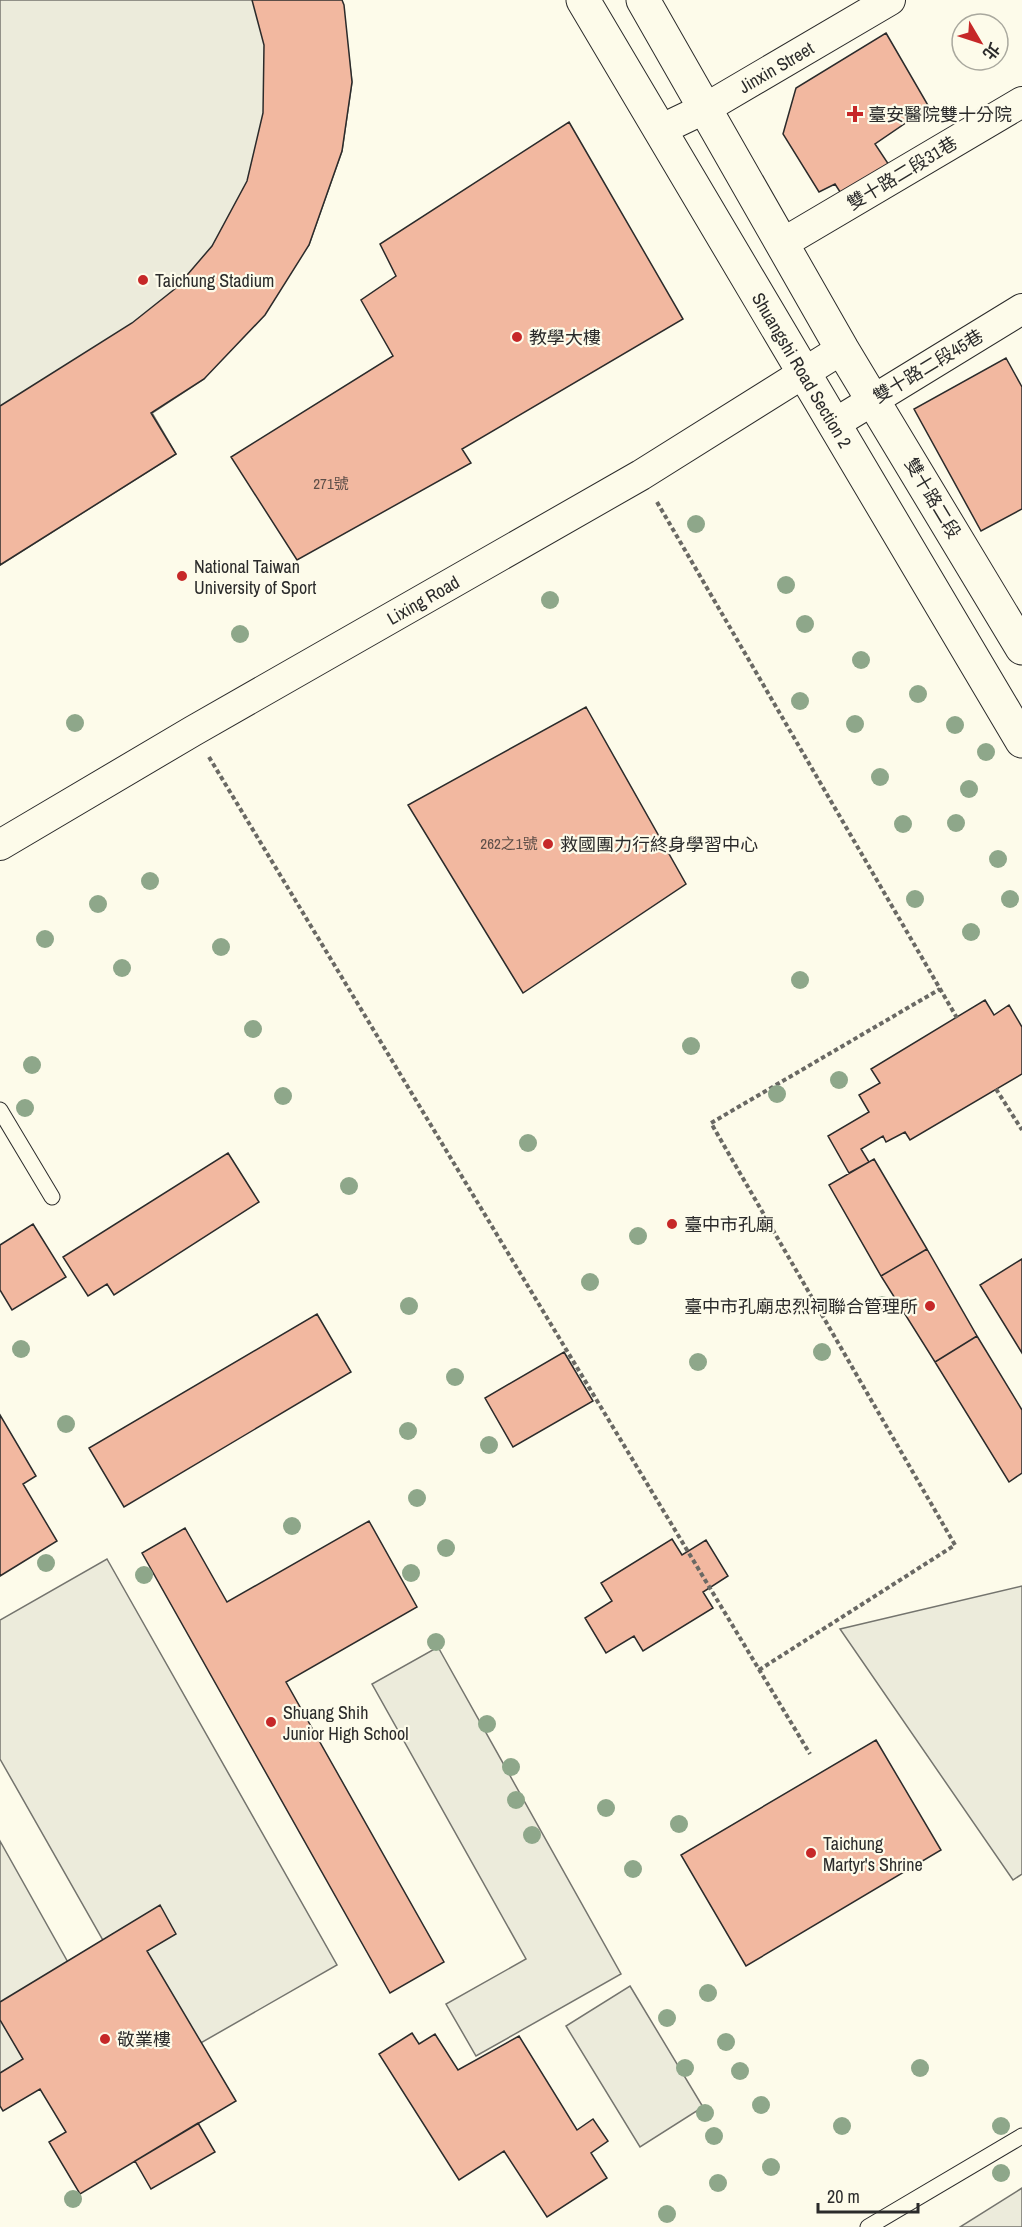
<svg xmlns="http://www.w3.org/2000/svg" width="1022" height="2227" viewBox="0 0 1022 2227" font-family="'Archivo Narrow','Noto Sans TC',sans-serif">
	<rect width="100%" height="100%" fill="#fdfbea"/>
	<path fill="#ecebdb" stroke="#74746e" stroke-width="1.5" d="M 0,0 L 342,0 L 352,82 L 342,151 L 309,245 L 204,379 L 152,413 L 176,454 L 0,565 Z
		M 107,1559 L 337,1965 L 171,2060 L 0,1759 L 0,1620 Z
		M 1022,1586 L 1022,1874 L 1013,1880 L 840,1629 Z
		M 438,1647 L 621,1974 L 476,2056 L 446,2004 L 526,1959 L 372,1684 Z
		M 0,1841 L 102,2023 L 0,2081 Z
		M 630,1986 L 703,2107 L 640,2147 L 566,2026 Z
		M 1022,2188 L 1022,2227 L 960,2227 Z"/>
	<path fill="#f2b8a0" stroke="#2b2b2b" stroke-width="1.5" d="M 252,0 L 342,0 L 344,5 L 352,82 L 342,151 L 309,245 L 265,315 L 204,379 L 151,413 L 176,454 L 0,565 L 0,406 L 132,323 L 176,288 L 212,246 L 247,181 L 263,113 L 264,45 Z
		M 886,33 L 929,107 L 875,144 L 889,165 L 842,195 L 835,184 L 819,192 L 783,134 L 796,88 Z
		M 569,122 L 683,319 L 462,449 L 471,463 L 297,560 L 231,457 L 393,356 L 361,300 L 396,276 L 380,244 Z
		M 1006,358 L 1022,387 L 1022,509 L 981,531 L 914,409 Z
		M 586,707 L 686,884 L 523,993 L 408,805 Z
		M 985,1000 L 994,1015 L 1009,1005 L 1022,1027 L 1022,1074 L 910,1140 L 905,1132 L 886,1142 L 883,1136 L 861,1149 L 869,1162 L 849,1173 L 828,1136 L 869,1112 L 859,1095 L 880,1083 L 871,1069 Z
		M 228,1153 L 259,1202 L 114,1295 L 107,1284 L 88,1296 L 63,1257 Z
		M 874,1159 L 927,1249 L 881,1276 L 829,1185 Z
		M 33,1224 L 66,1277 L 12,1310 L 0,1290 L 0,1245 Z
		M 927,1249 L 977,1336 L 935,1362 L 881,1276 Z
		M 1022,1259 L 1022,1353 L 980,1285 Z
		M 317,1314 L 351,1372 L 124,1507 L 89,1448 Z
		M 977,1336 L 1022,1410 L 1022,1473 L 1009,1482 L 935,1362 Z
		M 564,1352 L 593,1401 L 513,1447 L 485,1398 Z
		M 0,1415 L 36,1476 L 23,1484 L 57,1541 L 0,1576 Z
		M 369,1521 L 417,1607 L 286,1682 L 444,1962 L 390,1993 L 142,1553 L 185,1528 L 227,1602 Z
		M 672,1539 L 682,1555 L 706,1540 L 728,1576 L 703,1592 L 713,1608 L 643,1651 L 634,1636 L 606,1653 L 585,1618 L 612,1601 L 601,1583 Z
		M 876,1740 L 941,1850 L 746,1966 L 681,1855 Z
		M 160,1905 L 176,1934 L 147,1951 L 236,2101 L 80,2194 L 49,2142 L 66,2132 L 40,2089 L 3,2111 L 0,2106 L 0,2073 L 23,2059 L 0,2020 L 0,2002 Z
		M 412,2033 L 419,2044 L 435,2034 L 458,2070 L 519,2036 L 577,2130 L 593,2119 L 608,2141 L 591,2153 L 607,2178 L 547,2217 L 504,2151 L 459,2180 L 379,2054 Z
		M 198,2123 L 215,2152 L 151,2189 L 135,2161 Z"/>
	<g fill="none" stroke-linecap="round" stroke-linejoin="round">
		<g stroke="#2b2b2b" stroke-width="17">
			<path id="service" d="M 0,1110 L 52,1197
				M 868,2227 L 1022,2136"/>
		</g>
		<g stroke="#2b2b2b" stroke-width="32">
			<g id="minor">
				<path id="s1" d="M 660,130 L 706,108 L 890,0"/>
				<path d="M 783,243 L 1022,102"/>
				<path d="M 834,424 L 1022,309"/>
				<path id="s2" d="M 0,845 L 193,731 L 641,475 L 842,349"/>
			</g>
		</g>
		<g stroke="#2b2b2b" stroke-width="35">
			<g id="tertiary">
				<path id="s3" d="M 583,0 L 1022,741"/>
				<path d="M 643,0 L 842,349 L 1022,648"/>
			</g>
		</g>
		<path stroke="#6a6964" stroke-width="4" stroke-dasharray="4.5 3" stroke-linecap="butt" d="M 657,502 L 957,1018
			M 209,757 L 810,1754
			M 996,1089 L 1022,1130
			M 759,1670 L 955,1545 L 711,1123 L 940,989"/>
		<use href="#service" stroke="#fdfbea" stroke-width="15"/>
		<use href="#minor" stroke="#fdfbea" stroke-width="30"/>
		<use href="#tertiary" stroke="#fdfbea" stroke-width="33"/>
	</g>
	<g fill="#8ea78a">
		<circle cx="696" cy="524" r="9"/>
		<circle cx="786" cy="585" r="9"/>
		<circle cx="550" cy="600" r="9"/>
		<circle cx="805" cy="624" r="9"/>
		<circle cx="240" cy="634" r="9"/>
		<circle cx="861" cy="660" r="9"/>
		<circle cx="918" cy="694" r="9"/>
		<circle cx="800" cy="701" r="9"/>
		<circle cx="75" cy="723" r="9"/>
		<circle cx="855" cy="724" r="9"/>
		<circle cx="955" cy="725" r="9"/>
		<circle cx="986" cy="752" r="9"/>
		<circle cx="880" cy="777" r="9"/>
		<circle cx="969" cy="789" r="9"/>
		<circle cx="956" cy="823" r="9"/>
		<circle cx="903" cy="824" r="9"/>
		<circle cx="998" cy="859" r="9"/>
		<circle cx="150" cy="881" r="9"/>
		<circle cx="915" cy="899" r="9"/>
		<circle cx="1010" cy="899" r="9"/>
		<circle cx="98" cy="904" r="9"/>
		<circle cx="971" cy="932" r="9"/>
		<circle cx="45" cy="939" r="9"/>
		<circle cx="221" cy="947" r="9"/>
		<circle cx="122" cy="968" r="9"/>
		<circle cx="800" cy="980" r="9"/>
		<circle cx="253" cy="1029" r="9"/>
		<circle cx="691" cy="1046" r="9"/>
		<circle cx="32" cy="1065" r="9"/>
		<circle cx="839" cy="1080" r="9"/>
		<circle cx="777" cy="1094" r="9"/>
		<circle cx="283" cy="1096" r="9"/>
		<circle cx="25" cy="1108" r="9"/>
		<circle cx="528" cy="1143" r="9"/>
		<circle cx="349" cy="1186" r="9"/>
		<circle cx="638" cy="1236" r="9"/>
		<circle cx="590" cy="1282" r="9"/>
		<circle cx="882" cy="1305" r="9"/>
		<circle cx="409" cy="1306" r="9"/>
		<circle cx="21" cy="1349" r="9"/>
		<circle cx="822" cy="1352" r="9"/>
		<circle cx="698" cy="1362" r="9"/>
		<circle cx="455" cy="1377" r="9"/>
		<circle cx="66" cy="1424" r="9"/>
		<circle cx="408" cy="1431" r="9"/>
		<circle cx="489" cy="1445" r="9"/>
		<circle cx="417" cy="1498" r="9"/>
		<circle cx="292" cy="1526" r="9"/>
		<circle cx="446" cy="1548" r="9"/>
		<circle cx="46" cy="1563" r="9"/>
		<circle cx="411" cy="1573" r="9"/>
		<circle cx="144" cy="1575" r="9"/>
		<circle cx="436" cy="1642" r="9"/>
		<circle cx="487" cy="1724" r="9"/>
		<circle cx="511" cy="1767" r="9"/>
		<circle cx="516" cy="1800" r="9"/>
		<circle cx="606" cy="1808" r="9"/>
		<circle cx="679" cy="1824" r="9"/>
		<circle cx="532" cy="1835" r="9"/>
		<circle cx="633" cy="1869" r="9"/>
		<circle cx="708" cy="1993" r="9"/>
		<circle cx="667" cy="2018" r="9"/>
		<circle cx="726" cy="2042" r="9"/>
		<circle cx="685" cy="2068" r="9"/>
		<circle cx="920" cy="2068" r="9"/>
		<circle cx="740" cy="2071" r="9"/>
		<circle cx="761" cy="2105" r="9"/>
		<circle cx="705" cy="2113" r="9"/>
		<circle cx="842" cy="2126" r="9"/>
		<circle cx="1001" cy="2126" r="9"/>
		<circle cx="714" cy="2136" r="9"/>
		<circle cx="771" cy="2167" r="9"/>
		<circle cx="1001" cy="2173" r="9"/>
		<circle cx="718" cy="2183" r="9"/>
		<circle cx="73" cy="2199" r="9"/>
		<circle cx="667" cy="2214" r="9"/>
	</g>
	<g fill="#c62828" stroke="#fdfbea" stroke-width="2">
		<path d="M852 105h6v6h6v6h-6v6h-6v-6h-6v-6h6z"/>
		<circle cx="143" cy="280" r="6"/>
		<circle cx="517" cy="337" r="6"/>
		<circle cx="182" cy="576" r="6"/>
		<circle cx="548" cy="844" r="6"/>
		<circle cx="672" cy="1224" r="6"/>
		<circle cx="930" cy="1306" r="6"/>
		<circle cx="271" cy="1722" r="6"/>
		<circle cx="811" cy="1853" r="6"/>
		<circle cx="105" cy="2039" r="6"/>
	</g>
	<g text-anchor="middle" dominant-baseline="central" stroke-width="4.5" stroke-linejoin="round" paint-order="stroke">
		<g font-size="15" fill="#5d4e48">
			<text x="331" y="483">271號</text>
			<text x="509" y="843">262之1號</text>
		</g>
		<g font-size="18" fill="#2b2b2b" stroke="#fdfbea">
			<text stroke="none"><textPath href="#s1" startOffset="132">Jinxin Street</textPath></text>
			<text transform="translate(902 173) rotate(-31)">雙十路二段31巷</text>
			<text transform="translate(928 366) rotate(-31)">雙十路二段45巷</text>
			<text stroke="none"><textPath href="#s3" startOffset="430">Shuangshi Road Section 2</textPath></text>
			<text transform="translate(933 498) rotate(59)">雙十路二段</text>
			<text stroke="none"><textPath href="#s2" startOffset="489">Lixing Road</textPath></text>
		</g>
		<g font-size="18" fill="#2b2b2b" stroke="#fdfbea" text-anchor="start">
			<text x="868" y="114">臺安醫院雙十分院</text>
			<text x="155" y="280">Taichung Stadium</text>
			<text x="529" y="337">教學大樓</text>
			<text x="194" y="566">National Taiwan<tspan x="194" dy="21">University of Sport</tspan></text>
			<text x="560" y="844">救國團力行終身學習中心</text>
			<text x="684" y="1224">臺中市孔廟</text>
			<text x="918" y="1306" text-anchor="end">臺中市孔廟忠烈祠聯合管理所</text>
			<text x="283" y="1712">Shuang Shih<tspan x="283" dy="21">Junior High School</tspan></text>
			<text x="823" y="1843">Taichung<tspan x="823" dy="21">Martyr's Shrine</tspan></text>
			<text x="117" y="2039">敬業樓</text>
		</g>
	</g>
	<g transform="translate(980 42) rotate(129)"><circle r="28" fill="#fdfbea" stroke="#a9a89e" stroke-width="1.5"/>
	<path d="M0-4.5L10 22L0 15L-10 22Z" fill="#c62828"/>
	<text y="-9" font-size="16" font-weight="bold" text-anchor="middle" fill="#2b2b2b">北</text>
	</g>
	<path d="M818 2203v9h100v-9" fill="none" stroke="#2b2b2b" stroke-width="3"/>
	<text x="827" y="2203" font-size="18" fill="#2b2b2b" stroke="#fdfbea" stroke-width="4.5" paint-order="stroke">20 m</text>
</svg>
